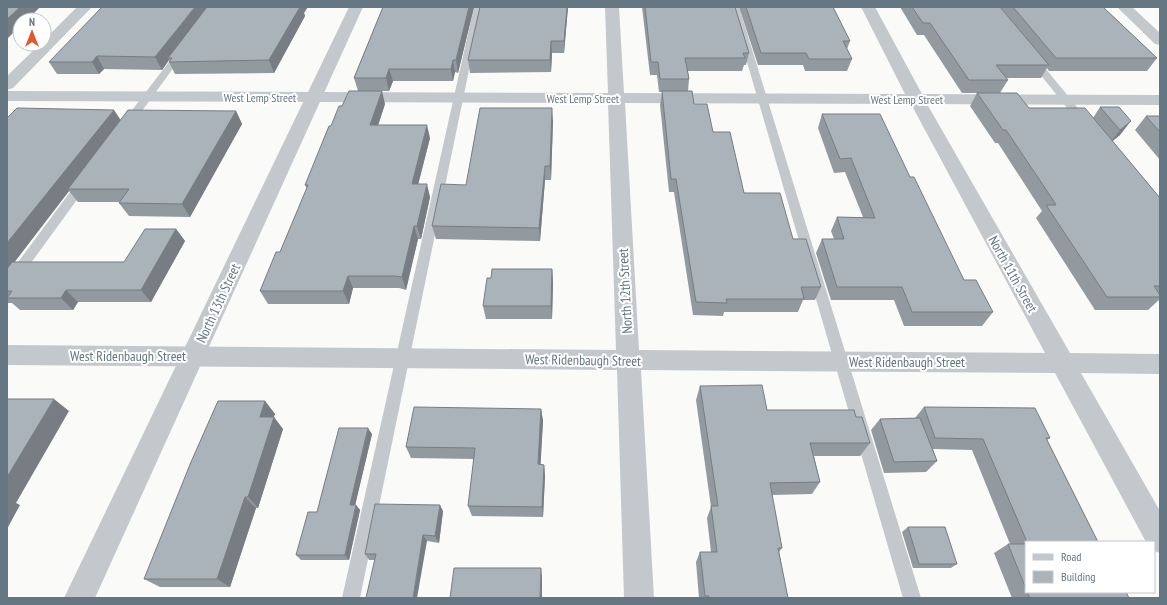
<svg xmlns="http://www.w3.org/2000/svg" width="1167" height="605" viewBox="0 0 1167 605" font-family="'PT Sans Narrow',sans-serif">
	<rect width="100%" height="100%" fill="#fafaf8"/>
	<g fill="none" stroke-linecap="round" stroke-linejoin="round">
		<path fill="#c3c8cc" fill-rule="evenodd" d="M 474,7 L 482,7 L 360,598 L 342,598 Z
			M 731,7 L 739,7 L 921,598 L 903,598 Z
			M 181,49 L 185,52 L 131,126 L 123,126 L 122,124 L 123,122 L 178,50 Z
			M 1033,56 L 1036,57 L 1087,119 L 1088,121 L 1087,123 L 1079,123 L 1028,59 Z
			M 83,179 L 87,180 L 89,183 L 87,186 L 12,289 L 7,291 L 7,277 L 79,180 Z"/>
		<path fill="#c3c8cc" fill-rule="evenodd" d="M 77,7 L 92,7 L 13,88 L 7,90 L 7,76 L 40,44 L 44,44 L 44,40 Z
			M 605,7 L 619,7 L 624,93 L 905,94 L 861,7 L 875,7 L 922,94 L 1160,95 L 1160,105 L 927,104 L 1070,353 L 1160,354 L 1160,374 L 1081,373 L 1160,511 L 1160,553 L 1154,551 L 1154,542 L 1146,542 L 1055,373 L 641,370 L 654,598 L 624,598 L 617,370 L 7,365 L 7,345 L 616,350 L 608,103 L 7,101 L 7,91 L 608,93 ZM 625,103 L 911,104 L 1045,353 L 639,350 Z
			M 1117,7 L 1132,7 L 1160,33 L 1160,45 L 1155,44 Z"/>
		<path fill="#c3c8cc" fill-rule="evenodd" d="M 349,7 L 363,7 L 95,598 L 64,598 Z"/>
	</g>
	<path fill="#929a9f" d="M 383,7 L 474,7 L 458,73 L 455,72 L 453,81 L 393,81 L 389,91 L 358,91 L 354,78 Z
		M 480,7 L 568,7 L 564,53 L 552,53 L 551,72 L 470,73 L 468,60 Z
		M 642,7 L 735,7 L 749,53 L 746,65 L 744,65 L 742,71 L 688,71 L 689,79 L 688,91 L 694,104 L 713,132 L 744,193 L 793,239 L 821,287 L 815,300 L 803,300 L 798,312 L 724,312 L 723,316 L 693,315 L 674,192 L 669,192 L 660,105 L 662,92 L 659,92 L 657,75 L 650,75 Z
		M 739,7 L 833,7 L 850,41 L 847,49 L 852,59 L 847,71 L 805,71 L 803,65 L 758,65 Z
		M 900,7 L 1103,7 L 1157,58 L 1147,71 L 1049,71 L 1047,68 L 1041,78 L 1006,78 L 1008,80 L 1000,93 L 962,93 L 924,35 L 917,35 Z
		M 304,13 L 305,16 L 274,73 L 175,74 L 169,62 L 170,61 L 169,60 L 162,70 L 104,69 L 99,74 L 57,74 L 49,62 Z
		M 977,93 L 1029,108 L 1093,118 L 1100,107 L 1119,107 L 1120,135 L 1112,141 L 1160,198 L 1160,299 L 1148,310 L 1095,310 L 1036,218 L 1042,211 L 998,143 L 995,143 L 970,106 Z
		M 385,104 L 378,125 L 430,138 L 418,184 L 430,197 L 421,239 L 418,239 L 406,290 L 399,288 L 353,288 L 349,304 L 268,304 L 260,291 L 280,252 L 307,189 L 305,185 L 331,126 Z
		M 236,111 L 242,124 L 190,217 L 129,216 L 119,203 L 120,202 L 78,202 L 69,191 L 14,262 L 124,262 L 176,229 L 185,241 L 151,302 L 78,302 L 73,310 L 20,310 L 12,303 L 7,303 L 7,118 L 120,120 Z
		M 822,114 L 910,177 L 964,280 L 993,312 L 982,326 L 904,326 L 894,300 L 831,300 L 816,253 L 822,239 L 834,239 L 831,231 L 837,217 L 863,217 L 845,172 L 834,173 L 818,128 Z
		M 1146,116 L 1160,116 L 1160,160 L 1135,130 Z
		M 553,121 L 551,180 L 545,180 L 540,241 L 436,239 L 432,226 L 466,185 Z
		M 552,269 L 553,283 L 552,319 L 486,319 L 483,306 L 491,278 Z
		M 700,386 L 767,410 L 856,417 L 870,443 L 860,456 L 814,456 L 820,482 L 812,494 L 772,495 L 782,548 L 779,552 L 788,598 L 699,598 L 696,562 L 700,552 L 711,552 L 707,518 L 711,507 L 696,400 Z
		M 265,401 L 275,414 L 273,417 L 283,429 L 258,508 L 256,508 L 230,587 L 160,587 L 144,579 Z
		M 924,407 L 1050,438 L 1047,440 L 1098,542 L 1026,542 L 1026,592 L 1126,592 L 1129,598 L 1012,598 L 994,553 L 1008,544 L 1010,544 L 972,450 L 933,449 L 937,461 L 926,472 L 884,473 L 871,430 L 880,419 L 915,418 Z
		M 541,409 L 543,421 L 540,464 L 544,465 L 545,476 L 543,517 L 472,516 L 468,506 L 474,459 L 411,458 L 406,447 Z
		M 372,434 L 355,505 L 360,510 L 349,560 L 301,560 L 296,555 L 317,512 Z
		M 443,511 L 439,543 L 427,541 L 375,560 L 369,560 L 365,554 Z
		M 908,527 L 957,564 L 951,568 L 913,568 L 902,532 Z"/>
	<path fill="#777d82" d="M 20,7 L 40,7 L 27,20 L 20,20 L 20,26 L 7,39 L 7,19 Z
		M 195,7 L 209,7 L 168,58 L 169,60 L 162,70 L 155,57 Z
		M 299,7 L 308,7 L 304,13 L 305,16 L 274,73 L 269,60 Z
		M 469,7 L 474,7 L 458,73 L 456,60 Z
		M 567,7 L 568,7 L 564,53 L 564,41 Z
		M 551,41 L 552,53 L 551,72 L 550,60 Z
		M 97,56 L 104,69 L 99,74 L 92,62 Z
		M 453,60 L 455,72 L 453,81 L 451,69 Z
		M 389,69 L 393,81 L 389,91 L 386,78 Z
		M 382,91 L 385,104 L 374,138 L 370,125 Z
		M 552,108 L 553,121 L 551,180 L 550,166 Z
		M 114,110 L 122,122 L 68,189 L 69,191 L 7,272 L 7,243 Z
		M 236,111 L 242,124 L 190,217 L 182,204 Z
		M 1131,121 L 1120,135 L 1109,144 L 1120,130 Z
		M 427,125 L 430,138 L 415,197 L 412,184 Z
		M 545,166 L 545,180 L 540,241 L 539,228 Z
		M 427,184 L 430,197 L 421,239 L 417,226 Z
		M 414,226 L 418,239 L 406,290 L 402,277 Z
		M 176,229 L 185,241 L 151,302 L 141,290 Z
		M 552,269 L 553,283 L 552,319 L 551,306 Z
		M 348,276 L 353,288 L 349,304 L 343,291 Z
		M 66,290 L 78,302 L 73,310 L 61,298 Z
		M 54,399 L 69,411 L 16,503 L 20,505 L 7,529 L 7,477 Z
		M 265,401 L 275,414 L 269,429 L 260,417 Z
		M 541,409 L 543,421 L 540,476 L 538,464 Z
		M 274,417 L 283,429 L 258,508 L 248,497 Z
		M 368,428 L 372,434 L 354,510 L 350,505 Z
		M 544,465 L 545,476 L 543,517 L 542,507 Z
		M 245,497 L 256,508 L 230,587 L 217,579 Z
		M 356,505 L 360,510 L 349,560 L 345,555 Z
		M 440,505 L 443,511 L 439,543 L 435,536 Z
		M 423,535 L 427,541 L 417,598 L 413,598 Z
		M 541,568 L 542,576 L 542,598 L 540,598 Z"/>
	<path fill="#aab3b9" stroke="#777d82" d="M 7,7 L 20,7 L 7,19 Z
		M 102,7 L 195,7 L 155,57 L 97,56 L 92,62 L 49,62 Z
		M 207,7 L 300,7 L 269,60 L 169,62 L 172,58 L 168,58 Z
		M 383,7 L 469,7 L 456,60 L 453,60 L 451,69 L 389,69 L 386,78 L 354,78 Z
		M 480,7 L 567,7 L 564,41 L 551,41 L 550,60 L 468,60 Z
		M 645,7 L 735,7 L 749,53 L 743,53 L 745,58 L 685,58 L 689,79 L 660,79 L 658,62 L 651,62 Z
		M 746,7 L 833,7 L 850,41 L 843,41 L 852,59 L 809,59 L 806,53 L 761,53 Z
		M 912,7 L 1000,7 L 1049,65 L 996,65 L 1008,80 L 969,80 L 930,23 L 923,23 Z
		M 1013,7 L 1103,7 L 1157,58 L 1056,58 Z
		M 349,91 L 382,91 L 370,125 L 427,125 L 412,184 L 427,184 L 417,226 L 414,226 L 402,277 L 395,276 L 348,276 L 343,291 L 260,291 L 276,252 L 280,252 L 308,185 L 305,185 L 329,126 L 331,126 L 339,106 L 342,106 Z
		M 662,91 L 692,91 L 694,104 L 707,104 L 713,132 L 730,132 L 744,193 L 780,193 L 793,239 L 806,239 L 821,287 L 801,287 L 804,299 L 726,299 L 727,303 L 696,302 L 676,179 L 671,179 Z
		M 977,93 L 1017,93 L 1029,108 L 1085,108 L 1160,198 L 1160,286 L 1154,286 L 1160,295 L 1160,297 L 1107,297 L 1046,205 L 1056,205 L 1053,200 L 1006,130 L 1003,130 Z
		M 1100,107 L 1119,107 L 1131,121 L 1120,130 Z
		M 17,108 L 114,110 L 7,243 L 7,118 Z
		M 480,108 L 552,108 L 550,166 L 545,166 L 539,228 L 432,226 L 441,184 L 466,185 Z
		M 128,110 L 236,111 L 182,204 L 119,203 L 129,189 L 68,189 Z
		M 822,114 L 880,114 L 910,177 L 914,177 L 964,280 L 976,280 L 993,312 L 912,312 L 902,287 L 837,287 L 822,239 L 844,239 L 837,217 L 875,218 L 851,158 L 840,159 Z
		M 1146,116 L 1160,116 L 1160,132 Z
		M 145,229 L 176,229 L 141,290 L 66,290 L 61,298 L 7,298 L 12,291 L 7,291 L 7,269 L 12,262 L 124,262 Z
		M 492,269 L 552,269 L 551,306 L 483,306 L 487,278 L 491,278 Z
		M 762,385 L 767,410 L 854,410 L 856,417 L 862,417 L 870,443 L 810,443 L 820,482 L 770,483 L 782,548 L 778,548 L 788,598 L 709,598 L 709,596 L 705,596 L 700,552 L 717,552 L 711,506 L 718,506 L 700,386 Z
		M 7,399 L 54,399 L 7,477 Z
		M 218,401 L 265,401 L 260,417 L 274,417 L 248,497 L 245,497 L 217,579 L 144,579 L 191,462 Z
		M 414,407 L 541,409 L 538,464 L 544,465 L 542,507 L 468,506 L 475,448 L 406,447 Z
		M 924,407 L 1035,408 L 1050,438 L 1046,438 L 1098,542 L 1027,542 L 983,439 L 935,438 Z
		M 920,418 L 937,461 L 894,462 L 880,419 Z
		M 339,428 L 368,428 L 350,505 L 356,505 L 345,555 L 296,555 L 308,512 L 317,512 Z
		M 375,504 L 440,505 L 435,536 L 423,535 L 413,598 L 366,598 L 376,554 L 365,554 Z
		M 908,527 L 945,527 L 957,564 L 919,564 Z
		M 1008,544 L 1026,544 L 1026,589 Z
		M 454,568 L 541,568 L 540,598 L 450,598 Z
		M 1027,592 L 1126,592 L 1129,598 L 1030,598 Z"/>
	<g text-anchor="middle" dominant-baseline="central" stroke-width="4" stroke-linejoin="round" paint-order="stroke">
		<g font-size="12" fill="#657683" stroke="#fff">
			<text x="260" y="97">West Lemp Street</text>
			<text x="583" y="98">West Lemp Street</text>
			<text x="907" y="99">West Lemp Street</text>
		</g>
		<g font-size="14" fill="#657683" stroke="#fff">
			<text transform="translate(1013 274) rotate(61)">North 11th Street</text>
			<text transform="translate(625 291) rotate(-93)">North 12th Street</text>
			<text transform="translate(218 303) rotate(-65)">North 13th Street</text>
			<text x="128" y="356">West Ridenbaugh Street</text>
			<text transform="translate(583 360) rotate(1)">West Ridenbaugh Street</text>
			<text x="907" y="362">West Ridenbaugh Street</text>
		</g>
	</g>
	<rect width="1167" height="605" fill="none" stroke="#657683" stroke-width="16"/>
	<rect x="1025" y="541" width="130" height="52" fill="#ffffff" stroke="#c1c8cd"/>
	<rect x="1033" y="554" width="20" height="6" fill="#c3c8cc" stroke="#c1c8cd"/>
	<text x="1061" y="561" font-size="12" fill="#657683">Road</text>
	<rect x="1033" y="571" width="20" height="12" fill="#aab3b9" stroke="#c1c8cd"/>
	<text x="1061" y="581" font-size="12" fill="#657683">Building</text>
	<g transform="translate(32 32)"><circle r="19" fill="#ffffff" stroke="#c1c8cd"/>
	<path d="M0-3L7 15L0 10L-7 15Z" fill="#e4572e"/>
	<text y="-6" font-size="11" font-weight="bold" text-anchor="middle" fill="#657683">N</text>
	</g>
</svg>
